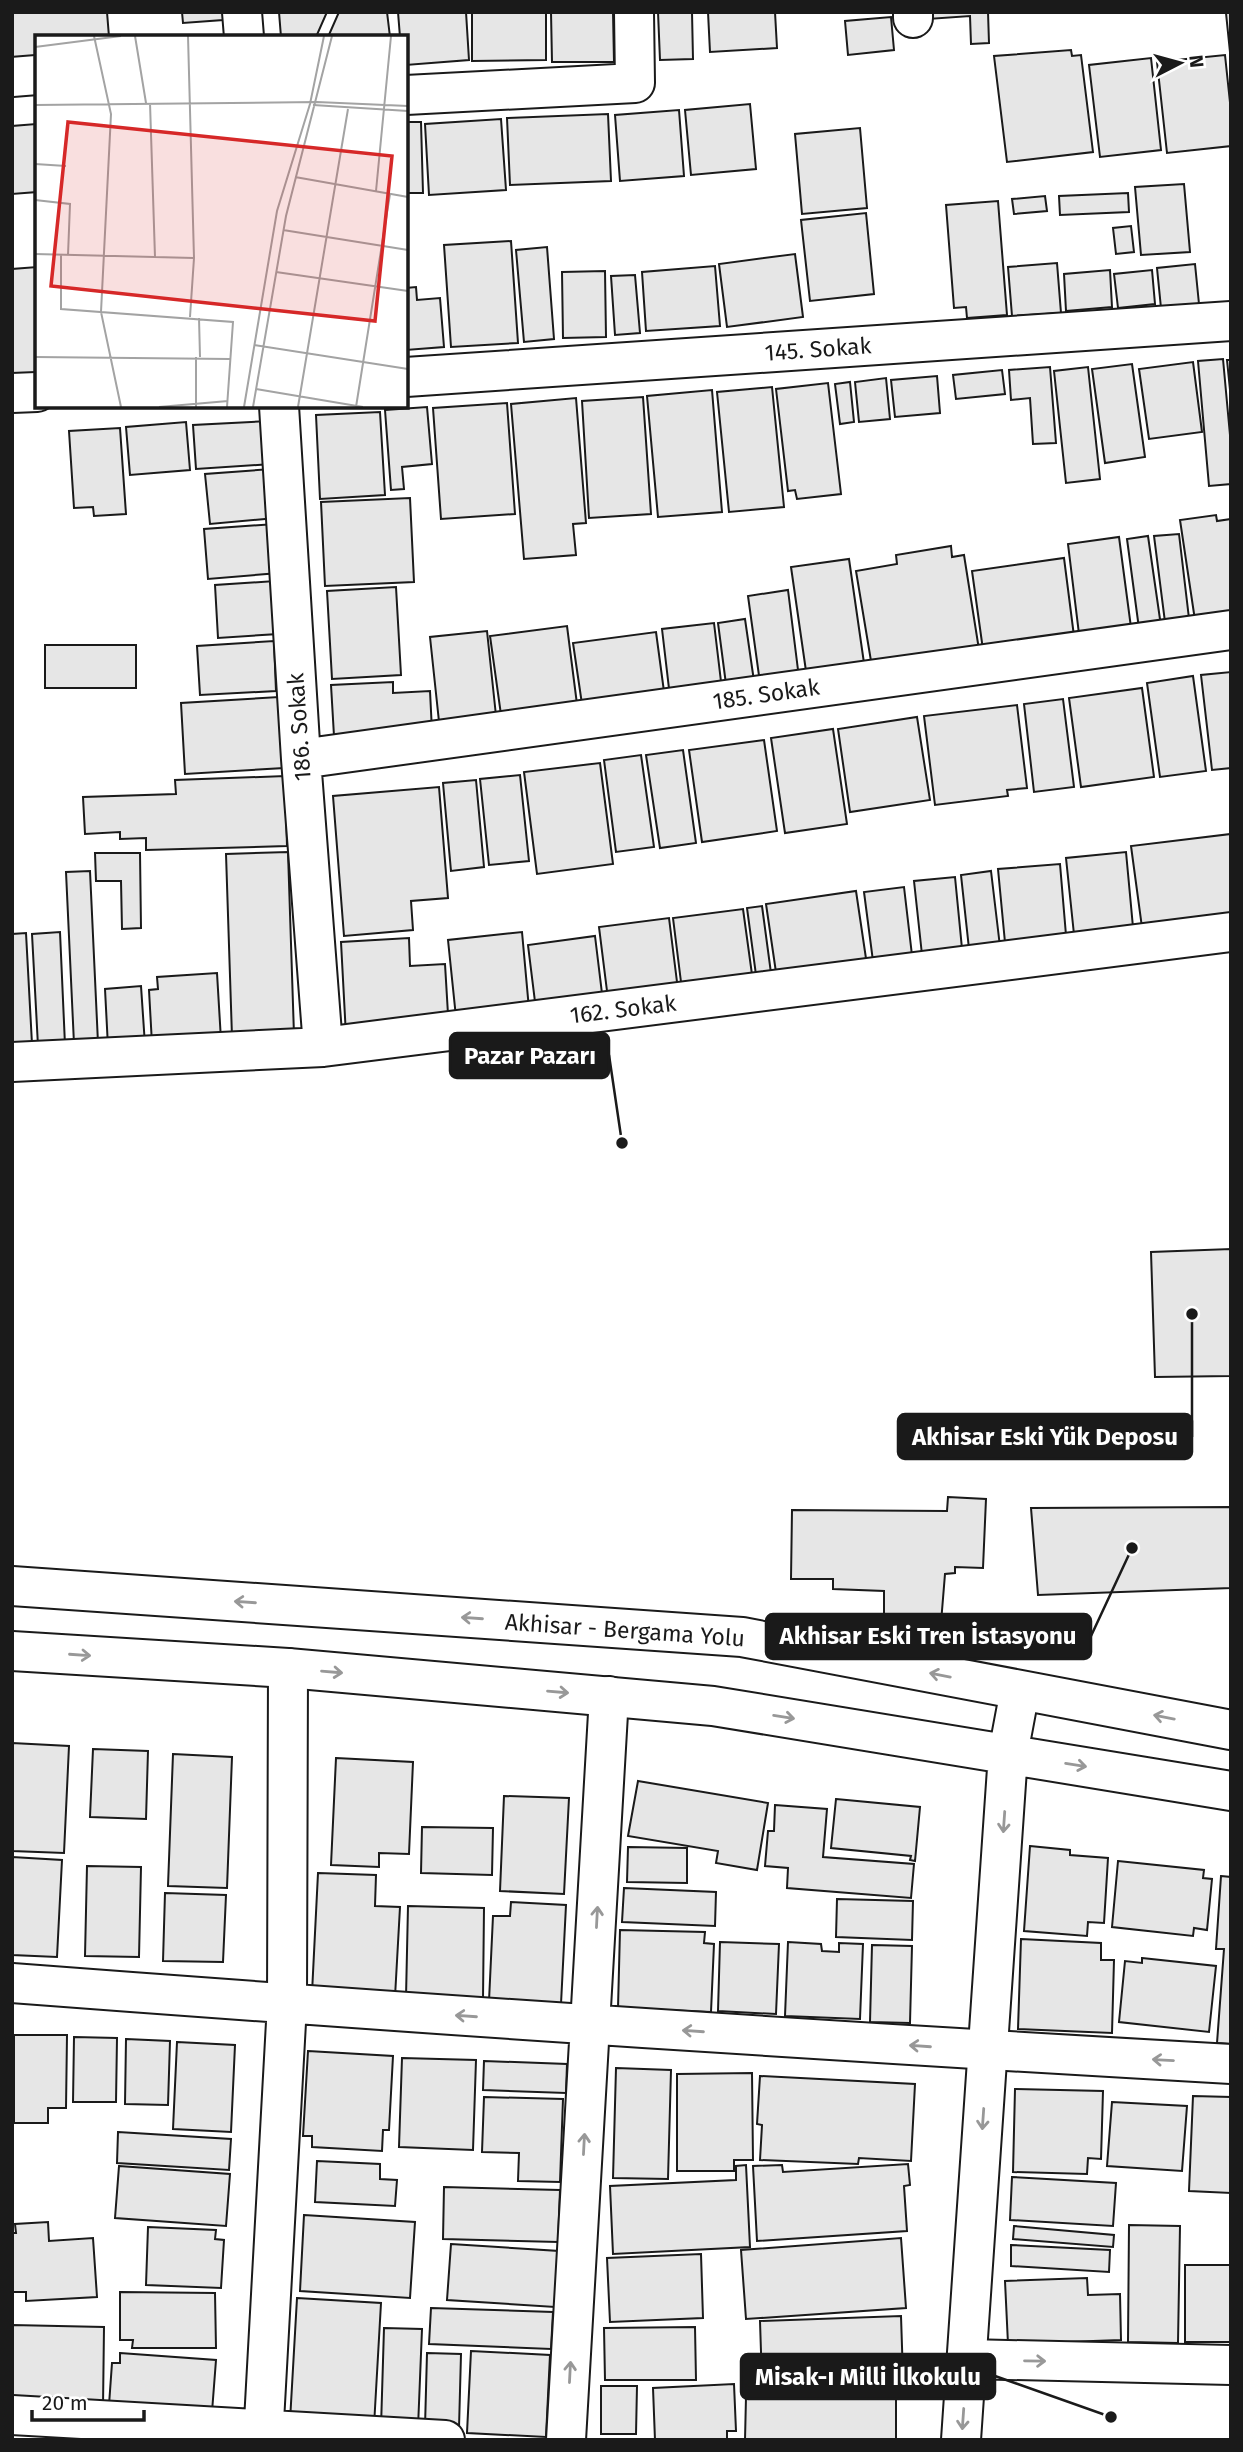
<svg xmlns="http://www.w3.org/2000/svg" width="1243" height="2452" viewBox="0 0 1243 2452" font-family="'Fira Sans',sans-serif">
	<rect width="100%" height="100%" fill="#fff"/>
	<path fill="#e6e6e6" stroke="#1a1a1a" stroke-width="2" d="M 12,12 L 107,12 L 109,37 L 37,37 L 37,66 L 12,68 Z
		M 182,12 L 223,12 L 223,20 L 183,23 Z
		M 279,12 L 327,12 L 316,37 L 281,37 Z
		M 339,12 L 387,12 L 390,37 L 328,37 Z
		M 398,12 L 466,12 L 469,60 L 406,65 L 406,37 L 400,37 Z
		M 472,12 L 546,12 L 546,60 L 472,61 Z
		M 551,12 L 613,12 L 614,62 L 552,62 Z
		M 658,12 L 692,12 L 693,59 L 660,60 Z
		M 708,12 L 775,12 L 777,48 L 710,52 Z
		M 927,12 L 988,12 L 989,43 L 971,44 L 970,16 L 928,19 Z
		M 1226,13 L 1231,13 L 1231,62 Z
		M 891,17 L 894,50 L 848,55 L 845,21 Z
		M 1071,50 L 1072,56 L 1081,55 L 1093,152 L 1007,162 L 994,56 Z
		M 1225,55 L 1231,112 L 1231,146 L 1167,153 L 1157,62 Z
		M 1151,58 L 1161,150 L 1100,157 L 1089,65 Z
		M 750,104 L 756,169 L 691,175 L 685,110 Z
		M 679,110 L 684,176 L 620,181 L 615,115 Z
		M 608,114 L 611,181 L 510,185 L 507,118 Z
		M 501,119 L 506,190 L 429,195 L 425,124 Z
		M 406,122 L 421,122 L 423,193 L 406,193 Z
		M 36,124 L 37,192 L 12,194 L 12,126 Z
		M 860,128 L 867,208 L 802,214 L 795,134 Z
		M 1184,184 L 1190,252 L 1141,255 L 1135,187 Z
		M 1128,193 L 1129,212 L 1060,215 L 1059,196 Z
		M 1045,196 L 1047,211 L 1014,214 L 1012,199 Z
		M 998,201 L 1007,315 L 967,318 L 966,307 L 954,308 L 946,205 Z
		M 866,213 L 874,294 L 810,301 L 801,220 Z
		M 1131,226 L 1134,252 L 1116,254 L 1113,228 Z
		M 511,241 L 518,343 L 451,347 L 444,245 Z
		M 547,247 L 554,339 L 524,342 L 516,250 Z
		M 795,254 L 803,317 L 727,327 L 719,264 Z
		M 1057,263 L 1061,313 L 1012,316 L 1008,267 Z
		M 1195,264 L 1199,304 L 1161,308 L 1157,268 Z
		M 715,266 L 720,326 L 646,331 L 642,272 Z
		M 37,267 L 37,373 L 12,374 L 12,269 Z
		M 1110,270 L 1112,307 L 1066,311 L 1064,274 Z
		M 1152,270 L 1155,304 L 1118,308 L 1114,274 Z
		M 605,271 L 606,337 L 563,338 L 562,272 Z
		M 635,275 L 640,333 L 615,335 L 611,276 Z
		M 416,287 L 417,300 L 440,298 L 444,347 L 406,350 L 406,288 Z
		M 1223,359 L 1231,446 L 1231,484 L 1209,486 L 1198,361 Z
		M 1227,360 L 1231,360 L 1231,400 Z
		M 1193,362 L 1202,432 L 1149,439 L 1139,369 Z
		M 1132,364 L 1145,457 L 1105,463 L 1092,369 Z
		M 1050,367 L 1056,443 L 1033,444 L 1030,398 L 1011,400 L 1009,370 Z
		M 1088,367 L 1100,479 L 1066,483 L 1054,371 Z
		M 1002,370 L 1005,394 L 956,399 L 953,375 Z
		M 937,376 L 940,413 L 895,417 L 891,380 Z
		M 886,378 L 890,419 L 859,422 L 855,382 Z
		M 850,382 L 854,422 L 840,424 L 835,384 Z
		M 828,383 L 841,494 L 797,499 L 795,490 L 788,491 L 776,389 Z
		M 772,387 L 784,507 L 729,512 L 717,392 Z
		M 712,390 L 722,512 L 658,517 L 647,396 Z
		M 643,397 L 651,514 L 589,518 L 582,401 Z
		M 576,398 L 586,523 L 573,524 L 576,555 L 524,559 L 511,404 Z
		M 507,403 L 515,514 L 441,519 L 433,408 Z
		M 427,407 L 432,464 L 402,467 L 404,489 L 391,490 L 385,410 Z
		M 380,412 L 385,495 L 320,499 L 316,415 Z
		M 268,421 L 271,464 L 196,469 L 193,425 Z
		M 186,422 L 190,470 L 130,475 L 126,427 Z
		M 120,428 L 126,514 L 94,516 L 93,507 L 74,508 L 69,431 Z
		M 271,469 L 276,518 L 210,524 L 205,474 Z
		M 410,498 L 414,582 L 325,586 L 321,502 Z
		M 1216,515 L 1217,521 L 1231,519 L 1231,622 L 1196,627 L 1180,520 Z
		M 275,524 L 279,573 L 208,579 L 204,529 Z
		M 1179,534 L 1190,627 L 1166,630 L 1154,536 Z
		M 1148,536 L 1162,633 L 1140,636 L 1127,539 Z
		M 1119,537 L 1132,635 L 1080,642 L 1068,544 Z
		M 951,546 L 952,557 L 964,555 L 980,656 L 873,673 L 856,571 L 897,564 L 896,555 Z
		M 1064,558 L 1075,644 L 984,657 L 972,571 Z
		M 849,559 L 865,670 L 807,678 L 791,567 Z
		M 275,581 L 278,634 L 218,638 L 215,585 Z
		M 396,587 L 401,675 L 332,679 L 327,591 Z
		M 788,590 L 799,678 L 760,683 L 748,596 Z
		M 745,619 L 755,688 L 727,692 L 718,623 Z
		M 714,623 L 722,690 L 670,697 L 662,629 Z
		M 567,626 L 578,712 L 502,722 L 490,636 Z
		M 487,631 L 497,725 L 440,731 L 430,637 Z
		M 656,632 L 665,699 L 583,711 L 573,643 Z
		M 274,641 L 276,691 L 200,695 L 197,646 Z
		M 45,645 L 136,645 L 136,688 L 45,688 Z
		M 1231,672 L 1231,768 L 1212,770 L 1201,675 Z
		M 1193,676 L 1206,771 L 1160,777 L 1147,683 Z
		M 393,682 L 393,693 L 430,691 L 432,731 L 334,736 L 331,685 Z
		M 1142,688 L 1154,777 L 1081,787 L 1069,698 Z
		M 279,697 L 284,768 L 185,774 L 181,703 Z
		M 1063,699 L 1074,787 L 1034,792 L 1024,704 Z
		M 1017,705 L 1027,788 L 1007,790 L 1008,796 L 935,805 L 924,716 Z
		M 917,717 L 930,800 L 850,812 L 838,729 Z
		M 833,729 L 847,824 L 785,833 L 771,738 Z
		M 764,740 L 777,831 L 702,842 L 689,750 Z
		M 683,750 L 696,843 L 660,848 L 646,755 Z
		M 641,755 L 654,847 L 616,852 L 604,760 Z
		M 600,763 L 613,864 L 537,874 L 524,772 Z
		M 520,775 L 529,861 L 489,865 L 480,779 Z
		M 285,776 L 287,846 L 146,850 L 146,838 L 120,839 L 120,832 L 85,834 L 83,797 L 176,794 L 175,780 Z
		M 476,780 L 484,867 L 451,871 L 443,783 Z
		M 439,787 L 448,898 L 411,901 L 413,930 L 344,936 L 333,796 Z
		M 1231,834 L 1231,924 L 1143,935 L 1131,846 Z
		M 288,852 L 294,1035 L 232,1037 L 226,854 Z
		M 1126,852 L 1134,938 L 1075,944 L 1066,858 Z
		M 95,853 L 140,853 L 141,928 L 122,929 L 121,881 L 96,881 Z
		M 1060,864 L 1067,947 L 1006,953 L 998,869 Z
		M 90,871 L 98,1043 L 74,1044 L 66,872 Z
		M 991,871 L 1001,955 L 970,958 L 961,875 Z
		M 955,877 L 963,959 L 923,964 L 914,881 Z
		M 904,887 L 913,964 L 874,969 L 864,892 Z
		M 856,891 L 868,972 L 778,986 L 766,904 Z
		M 762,906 L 773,988 L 758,990 L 747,908 Z
		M 743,909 L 754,989 L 683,998 L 673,918 Z
		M 669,918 L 679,998 L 609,1007 L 599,927 Z
		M 60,932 L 65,1045 L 38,1046 L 32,934 Z
		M 522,932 L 530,1020 L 457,1027 L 448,940 Z
		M 26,933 L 32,1044 L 12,1045 L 12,934 Z
		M 595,936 L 604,1010 L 537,1018 L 528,945 Z
		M 409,938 L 410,966 L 445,964 L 449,1031 L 346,1036 L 341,942 Z
		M 217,973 L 221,1040 L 152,1044 L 149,990 L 158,989 L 157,977 Z
		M 141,986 L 145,1045 L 108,1047 L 105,989 Z
		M 1231,1249 L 1231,1376 L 1155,1377 L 1151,1252 Z
		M 948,1497 L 986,1499 L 983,1568 L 955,1567 L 955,1573 L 945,1574 L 941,1623 L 884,1619 L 884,1591 L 833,1589 L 833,1579 L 791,1579 L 792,1510 L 947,1511 Z
		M 1231,1507 L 1231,1588 L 1038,1595 L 1031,1508 Z
		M 12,1743 L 69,1746 L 64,1853 L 12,1851 Z
		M 93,1749 L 148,1751 L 146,1819 L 90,1817 Z
		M 173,1754 L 232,1757 L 227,1888 L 168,1886 Z
		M 336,1758 L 413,1762 L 409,1854 L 379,1853 L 379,1867 L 331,1865 Z
		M 638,1781 L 768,1803 L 757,1870 L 716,1863 L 718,1851 L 628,1836 Z
		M 504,1796 L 569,1798 L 564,1894 L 500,1891 Z
		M 836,1799 L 920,1807 L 915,1861 L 910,1860 L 911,1856 L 831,1848 Z
		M 775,1805 L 827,1809 L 823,1857 L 914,1864 L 911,1898 L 787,1888 L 788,1868 L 765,1866 L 768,1831 L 774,1831 Z
		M 422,1827 L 493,1828 L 492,1875 L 421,1873 Z
		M 1030,1846 L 1070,1850 L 1070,1855 L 1108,1858 L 1104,1923 L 1088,1922 L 1087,1936 L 1024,1931 Z
		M 628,1847 L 687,1848 L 687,1883 L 627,1882 Z
		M 12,1857 L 62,1860 L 57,1957 L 12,1955 Z
		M 1118,1861 L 1204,1870 L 1203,1878 L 1212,1879 L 1207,1930 L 1194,1928 L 1193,1936 L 1112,1927 Z
		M 87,1866 L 141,1867 L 139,1957 L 85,1956 Z
		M 318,1873 L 376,1875 L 375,1906 L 400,1907 L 395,1997 L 312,1993 Z
		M 1221,1876 L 1231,1877 L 1231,2044 L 1217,2043 L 1224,1949 L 1216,1949 Z
		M 624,1888 L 716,1892 L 715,1926 L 622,1922 Z
		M 165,1893 L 226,1895 L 223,1962 L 163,1961 Z
		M 837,1899 L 913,1901 L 912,1940 L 836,1937 Z
		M 511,1902 L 566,1905 L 561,2004 L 489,2001 L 493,1916 L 510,1916 Z
		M 408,1906 L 484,1908 L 483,1999 L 406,1997 Z
		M 620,1930 L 705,1932 L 704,1943 L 714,1944 L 711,2012 L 618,2008 Z
		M 1021,1939 L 1101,1943 L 1101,1960 L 1114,1960 L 1112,2033 L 1018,2029 Z
		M 720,1942 L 779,1944 L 776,2014 L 718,2011 Z
		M 788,1942 L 821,1944 L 822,1951 L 839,1952 L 839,1943 L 863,1944 L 860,2019 L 785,2016 Z
		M 872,1945 L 912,1946 L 910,2023 L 870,2022 Z
		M 1142,1958 L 1216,1966 L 1209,2032 L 1119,2022 L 1125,1961 L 1142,1963 Z
		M 14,2035 L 67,2035 L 66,2108 L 48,2108 L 48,2123 L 14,2123 Z
		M 74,2037 L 117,2038 L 116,2102 L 73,2102 Z
		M 126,2039 L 170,2041 L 168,2105 L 125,2104 Z
		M 177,2042 L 235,2045 L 231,2132 L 173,2129 Z
		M 308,2051 L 393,2056 L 389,2130 L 383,2130 L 382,2151 L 312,2147 L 312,2136 L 303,2136 Z
		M 402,2058 L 476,2060 L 473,2150 L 399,2147 Z
		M 484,2061 L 567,2064 L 566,2093 L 483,2090 Z
		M 616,2068 L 671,2070 L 668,2179 L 613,2178 Z
		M 752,2073 L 753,2160 L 734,2160 L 734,2171 L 677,2171 L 677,2074 Z
		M 760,2076 L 915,2084 L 911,2161 L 859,2158 L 858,2164 L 760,2160 L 762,2125 L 757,2124 Z
		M 1015,2089 L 1103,2091 L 1101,2159 L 1088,2158 L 1087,2174 L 1013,2172 Z
		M 1193,2096 L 1231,2097 L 1231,2193 L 1189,2191 Z
		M 484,2097 L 563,2099 L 560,2182 L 518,2181 L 519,2153 L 482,2152 Z
		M 1112,2102 L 1187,2106 L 1182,2171 L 1107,2166 Z
		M 118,2132 L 231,2139 L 229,2170 L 117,2163 Z
		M 317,2161 L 380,2164 L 380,2179 L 397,2180 L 395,2206 L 315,2202 Z
		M 908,2164 L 910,2185 L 904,2186 L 907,2231 L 757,2241 L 753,2166 L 782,2165 L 783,2172 Z
		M 746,2165 L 750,2247 L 613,2254 L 610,2186 L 736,2180 L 736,2166 Z
		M 119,2166 L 230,2174 L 226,2226 L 115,2218 Z
		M 1012,2177 L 1116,2183 L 1113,2226 L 1010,2220 Z
		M 444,2187 L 560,2190 L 558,2242 L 443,2239 Z
		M 304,2215 L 415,2222 L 410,2298 L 300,2291 Z
		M 48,2222 L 49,2241 L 93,2238 L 97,2297 L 26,2301 L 26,2292 L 13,2292 L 12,2233 L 16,2233 L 15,2224 Z
		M 1129,2225 L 1180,2226 L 1178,2343 L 1128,2342 Z
		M 1014,2226 L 1114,2235 L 1113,2247 L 1013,2239 Z
		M 148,2227 L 216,2230 L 215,2239 L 224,2240 L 221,2288 L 146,2285 Z
		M 901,2238 L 906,2308 L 746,2319 L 741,2250 Z
		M 451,2244 L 559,2251 L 555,2307 L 447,2300 Z
		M 1011,2245 L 1110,2250 L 1109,2272 L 1011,2266 Z
		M 701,2254 L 703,2318 L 610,2322 L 607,2258 Z
		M 1185,2265 L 1231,2265 L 1231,2342 L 1185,2342 Z
		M 1087,2278 L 1088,2295 L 1120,2294 L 1121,2340 L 1008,2344 L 1005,2281 Z
		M 120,2292 L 215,2293 L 216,2348 L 132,2348 L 133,2340 L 120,2340 Z
		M 297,2298 L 381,2303 L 374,2426 L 290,2421 Z
		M 431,2308 L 553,2312 L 551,2349 L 429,2344 Z
		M 901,2316 L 903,2377 L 762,2383 L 760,2321 Z
		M 12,2325 L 104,2327 L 103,2407 L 12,2406 Z
		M 695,2327 L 696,2380 L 605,2380 L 604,2328 Z
		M 384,2328 L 422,2329 L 418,2428 L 381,2427 Z
		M 471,2351 L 550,2355 L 546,2437 L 467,2433 Z
		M 120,2353 L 216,2360 L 212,2412 L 109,2405 L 112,2363 L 120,2363 Z
		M 427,2353 L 461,2354 L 459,2428 L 425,2427 Z
		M 734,2384 L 736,2431 L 727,2431 L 727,2440 L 655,2440 L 653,2388 Z
		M 601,2386 L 637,2386 L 636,2434 L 601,2434 Z
		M 760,2386 L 896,2387 L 896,2440 L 745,2440 L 746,2397 L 759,2397 Z"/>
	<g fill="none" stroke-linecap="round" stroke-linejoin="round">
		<g stroke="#1a1a1a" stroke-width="42">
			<path id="minor" d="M 242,12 L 244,37
				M 913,12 L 913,18
				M 12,77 L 37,75
				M 406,95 L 635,83 L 634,12
				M 406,377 L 1231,321
				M 12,393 L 37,392
				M 279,406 L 301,759 L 323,1047
				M 301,759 L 1231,630
				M 12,1062 L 323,1047 L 1231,932
				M 12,1983 C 418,2014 824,2041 1231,2064
				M 967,2359 L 1231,2365
				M 12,2415 L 445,2440
				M 263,2440 L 287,2004 L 288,1668
				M 566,2440 L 609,1696"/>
		</g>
		<g stroke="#1a1a1a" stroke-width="42">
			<path id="major" d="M 12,1586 L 742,1637 L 1231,1730
				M 12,1651 L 288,1668 L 713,1706 L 1231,1791
				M 961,2440 L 1008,1754 L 1020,1690"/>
		</g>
		<use href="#minor" stroke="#fff" stroke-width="38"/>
		<use href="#major" stroke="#fff" stroke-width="38"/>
	</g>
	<defs><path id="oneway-shaft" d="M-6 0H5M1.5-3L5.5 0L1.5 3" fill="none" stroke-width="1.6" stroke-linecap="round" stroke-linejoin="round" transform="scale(1.75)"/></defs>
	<g stroke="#989898">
		<use href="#oneway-shaft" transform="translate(245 1602) rotate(-176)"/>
		<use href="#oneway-shaft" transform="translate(472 1618) rotate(-176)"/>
		<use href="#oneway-shaft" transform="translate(80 1655) rotate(4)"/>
		<use href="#oneway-shaft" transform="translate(332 1672) rotate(5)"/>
		<use href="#oneway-shaft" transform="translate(940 1675) rotate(-169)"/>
		<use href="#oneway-shaft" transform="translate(558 1692) rotate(5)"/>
		<use href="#oneway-shaft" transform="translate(784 1717) rotate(9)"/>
		<use href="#oneway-shaft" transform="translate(1164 1717) rotate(-169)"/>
		<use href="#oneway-shaft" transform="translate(1076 1765) rotate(9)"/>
		<use href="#oneway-shaft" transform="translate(1004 1822) rotate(94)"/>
		<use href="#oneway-shaft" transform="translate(597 1917) rotate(-87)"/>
		<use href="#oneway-shaft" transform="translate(466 2016) rotate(-176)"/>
		<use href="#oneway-shaft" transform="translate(693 2031) rotate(-176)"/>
		<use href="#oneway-shaft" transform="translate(920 2046) rotate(-176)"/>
		<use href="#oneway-shaft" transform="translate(1163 2060) rotate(-177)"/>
		<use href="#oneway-shaft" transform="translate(983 2119) rotate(94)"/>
		<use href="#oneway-shaft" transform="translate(584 2144) rotate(-87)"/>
		<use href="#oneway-shaft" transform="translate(1035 2361) rotate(1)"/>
		<use href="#oneway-shaft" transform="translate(570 2372) rotate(-87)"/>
		<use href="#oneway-shaft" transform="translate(963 2419) rotate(94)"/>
	</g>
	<g text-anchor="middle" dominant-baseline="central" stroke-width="5" stroke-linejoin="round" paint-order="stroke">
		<g font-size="23" fill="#1a1a1a" stroke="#fff">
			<text transform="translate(818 349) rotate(-4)">145. Sokak</text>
			<text transform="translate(766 694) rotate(-8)">185. Sokak</text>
			<text transform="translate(299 727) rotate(-94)">186. Sokak</text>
			<text transform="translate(623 1009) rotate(-7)">162. Sokak</text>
			<text transform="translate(625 1630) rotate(4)">Akhisar - Bergama Yolu</text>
		</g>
	</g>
	<g transform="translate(35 35)">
		<rect width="373" height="373" fill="#fff"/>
		<path fill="none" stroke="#a3a3a3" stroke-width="2" d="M 59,1 L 76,79 L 66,277 L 86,372M 100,1 L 111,68M 153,1 L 159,223 L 155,282M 0,12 L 86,1M 115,68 L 120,222M 0,70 L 282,67 L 373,71M 278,70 L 373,76M 0,129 L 31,131M 260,142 L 373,162M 341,156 L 356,1M 0,165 L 35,169 L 33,220M 248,195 L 373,215M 0,219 L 159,223M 26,220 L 26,274 L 198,287 L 192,372M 241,237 L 373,256M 164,283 L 165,322M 219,310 L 373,334M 0,322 L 195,324M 161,322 L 161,372M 221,354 L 328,372M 124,372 L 193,366M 209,372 L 242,176 L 275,69 L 289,1M 218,372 L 251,181 L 297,1M 263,372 L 313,74M 321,372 L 355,159"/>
		<path fill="#d62828" fill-opacity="0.15" stroke="#d62828" stroke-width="3.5" d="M 33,87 L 357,121 L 340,286 L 16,251 Z"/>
		<rect width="373" height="373" fill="none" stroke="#1a1a1a" stroke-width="3.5"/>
	</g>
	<path fill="none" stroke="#1a1a1a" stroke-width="2.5" d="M622 1143L609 1055M1192 1314L1192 1437M1132 1548L1091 1636M1111 2417L995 2376"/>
	<g fill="#1a1a1a" stroke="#fff" stroke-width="2.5">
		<circle cx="622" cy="1143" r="7"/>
		<circle cx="1192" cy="1314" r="7"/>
		<circle cx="1132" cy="1548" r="7"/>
		<circle cx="1111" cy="2417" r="7"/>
	</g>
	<g fill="#1a1a1a" stroke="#1a1a1a" stroke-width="2.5">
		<rect x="450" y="1033" width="159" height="45" rx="7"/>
		<rect x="898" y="1414" width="294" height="45" rx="7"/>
		<rect x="766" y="1614" width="325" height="45" rx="7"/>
		<rect x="741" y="2354" width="254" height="45" rx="7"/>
	</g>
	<g font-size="24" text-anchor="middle" font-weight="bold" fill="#fff">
		<text x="530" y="1064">Pazar Pazarı</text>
		<text x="1045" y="1445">Akhisar Eski Yük Deposu</text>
		<text x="928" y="1644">Akhisar Eski Tren İstasyonu</text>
		<text x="868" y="2385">Misak-ı Milli İlkokulu</text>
	</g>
	<rect width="1243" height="2452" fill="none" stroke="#1a1a1a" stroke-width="28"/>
	<g transform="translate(1180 63) rotate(84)" stroke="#ffffff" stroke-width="5" paint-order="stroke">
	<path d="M0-5L12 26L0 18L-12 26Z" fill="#1a1a1a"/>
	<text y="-10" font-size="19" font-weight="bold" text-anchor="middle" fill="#1a1a1a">N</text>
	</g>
	<path d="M32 2410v10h112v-10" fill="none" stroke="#1a1a1a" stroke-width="3.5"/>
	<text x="42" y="2410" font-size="21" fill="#1a1a1a" stroke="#ffffff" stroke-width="5" paint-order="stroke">20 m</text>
</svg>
